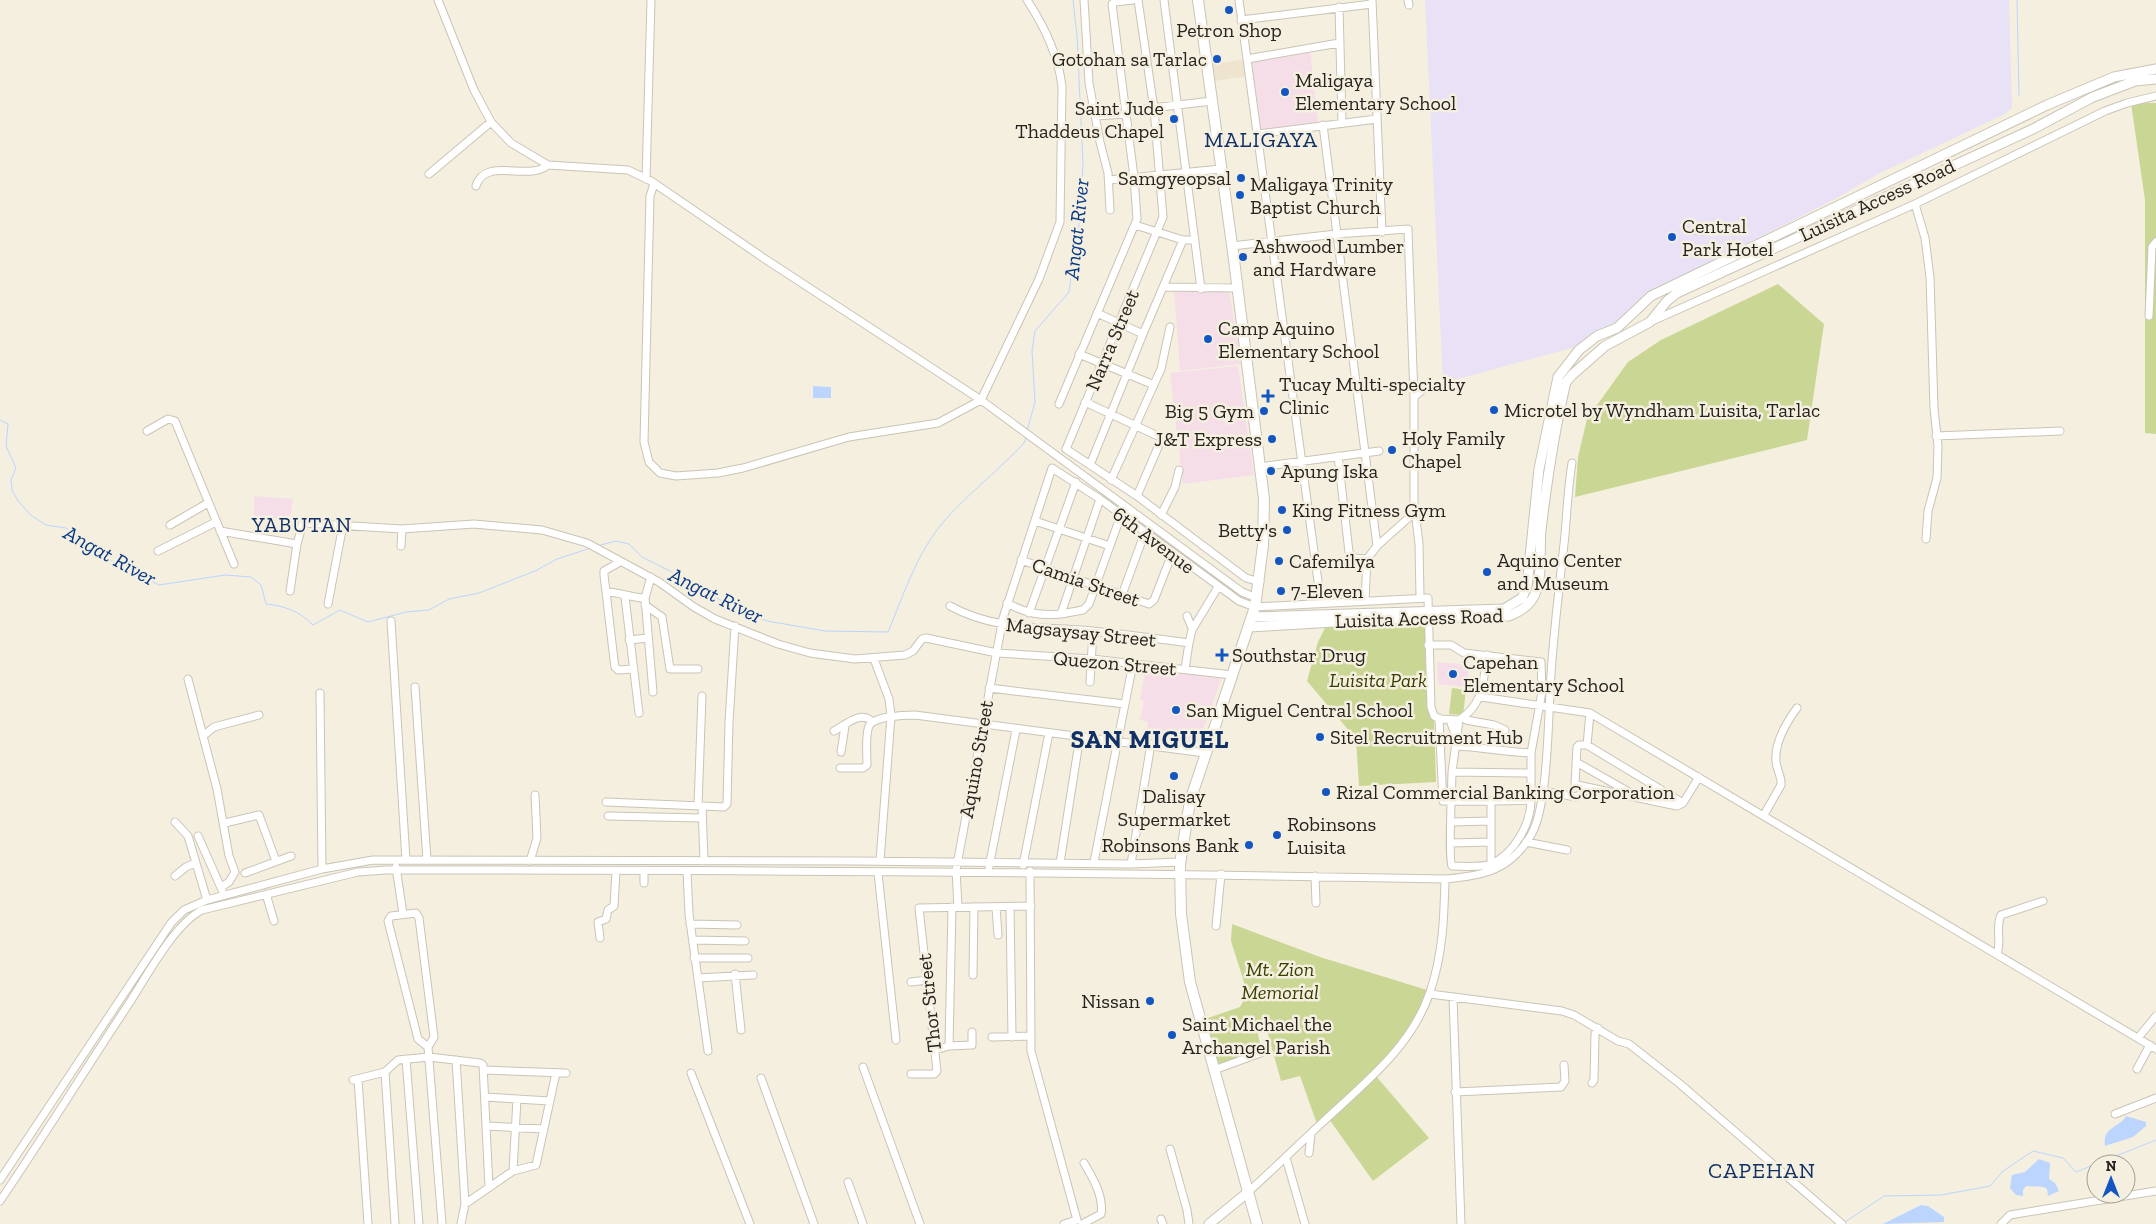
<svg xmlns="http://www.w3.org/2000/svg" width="2156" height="1224" viewBox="0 0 2156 1224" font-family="'Zilla Slab',serif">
	<rect width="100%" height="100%" fill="#f5efe0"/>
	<path fill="#efe5cf" d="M 1245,59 L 1249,76 L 1215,81 L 1213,64 Z"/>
	<path fill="#e9e1f6" d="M 1425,0 L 2009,0 L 2012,108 L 2003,115 L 1880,173 L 1835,199 L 1698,269 L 1648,291 L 1615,327 L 1591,336 L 1575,347 L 1443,383 Z"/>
	<path fill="#f6dee8" d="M 1310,49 L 1318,124 L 1260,133 L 1251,59 Z
		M 1229,290 L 1241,364 L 1180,371 L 1174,291 Z
		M 1238,366 L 1254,475 L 1183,484 L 1170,373 Z
		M 254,496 L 293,499 L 291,513 L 285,519 L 254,516 Z
		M 1437,662 L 1470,665 L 1466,687 L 1438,684 Z
		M 1146,668 L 1222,677 L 1197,746 L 1147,736 L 1148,722 L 1140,720 L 1144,701 L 1140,699 Z"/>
	<path fill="#cad794" d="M 2131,103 L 2156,103 L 2156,434 L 2145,433 L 2145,200 Z
		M 1778,284 L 1824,324 L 1807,440 L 1575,497 L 1578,457 L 1587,419 L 1628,362 L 1661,340 Z
		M 1431,624 L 1436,782 L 1359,786 L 1356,739 L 1307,681 L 1318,642 L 1326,626 Z
		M 1452,688 L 1466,690 L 1463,715 L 1449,714 Z
		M 1232,924 L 1320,957 L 1427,990 L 1413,1022 L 1382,1062 L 1317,1124 L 1300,1076 L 1281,1081 L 1265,1023 L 1256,1027 L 1261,1047 L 1218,1066 L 1205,1019 L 1240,1007 L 1244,1000 L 1244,982 L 1231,941 Z
		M 1376,1076 L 1429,1138 L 1373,1181 L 1329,1119 Z"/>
	<path fill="#bbd5ff" d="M 1691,228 L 1707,229 L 1706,236 L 1691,235 Z
		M 813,386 L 831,387 L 831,398 L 813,398 Z
		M 2126,1116 L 2146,1122 L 2146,1126 L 2133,1137 L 2105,1146 C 2102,1126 2120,1128 2126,1116 Z
		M 2039,1159 L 2050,1163 L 2049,1179 L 2055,1183 L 2059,1191 L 2048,1196 L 2047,1189 L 2044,1187 L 2026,1186 L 2023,1190 L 2023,1196 L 2016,1195 L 2010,1188 L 2012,1175 L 2025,1172 Z
		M 1921,1205 L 1928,1206 L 1944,1217 L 1944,1222 L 1883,1224 Z"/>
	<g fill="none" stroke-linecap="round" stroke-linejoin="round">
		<path stroke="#bbd5ff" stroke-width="1" d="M 2017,0 L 2019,96
			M 0,420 L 8,424 L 6,446 L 16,468 L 11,480 L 12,490 L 18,501 L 32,516 L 46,525 L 66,528 L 101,555 L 159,585 L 225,575 L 251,577 L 261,585 L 266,604 C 285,606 299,611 313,625 L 340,610 L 368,622 L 406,612 L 429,610 L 449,599 L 479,593 L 535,571 L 557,559 L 591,548
			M 1027,431 L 1035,402 L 1032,351 L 1035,331 L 1069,292 L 1081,210 L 1083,163 L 1077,36 L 1073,0
			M 597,546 L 616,541 L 629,544 L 642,557 L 676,574 L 739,611 L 767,621 L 825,631 L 888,632 C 904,594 917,552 945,520 C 969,493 999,470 1024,443 L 1026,438
			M 1845,1222 L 1884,1196 L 1941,1195 L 1990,1186 L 2003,1171 L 2033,1151 L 2063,1158 L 2076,1172 L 2156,1140"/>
		<g stroke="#cac4b6" stroke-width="9">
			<path id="minor" d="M 438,0 L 474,90 L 491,122 L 511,143 L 548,165 L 628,170 L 651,181 L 765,259 L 981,400 L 1242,592 L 1257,598
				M 1084,0 L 1089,83 L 1100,142 L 1108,173 L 1110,210
				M 1138,0 L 1154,109 L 1163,217 L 1066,449 L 1137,496 L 1246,578 L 1260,582
				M 1164,0 L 1201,289
				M 1239,0 L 1321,603
				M 1372,0 L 1382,232
				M 1408,0 L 1409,5
				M 1115,2 L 1133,0
				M 1339,7 L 1342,122
				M 1241,20 L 1372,4
				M 1247,59 L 1339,43
				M 1126,111 L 1212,101
				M 1095,116 L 1127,114
				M 1323,125 L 1377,546
				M 1258,134 L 1377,119
				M 429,174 L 491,122
				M 646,179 L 651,0
				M 1109,180 L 1221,169
				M 654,184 L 650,196 L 644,442 L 649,462 L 660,473 L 676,476 L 718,473 L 743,468 L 849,437 L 938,423 L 981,400 L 1039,279 L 1060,222 L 1062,86 C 1058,55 1045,27 1027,0
				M 476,186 C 485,156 529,182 548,165
				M 1915,204 L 1925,238 L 1930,277 L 1934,408 L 1938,446 L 1937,478 L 1928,511 L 1926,539
				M 1135,225 L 1183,240 L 1195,240
				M 1232,246 L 1336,234 L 1408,229 L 1414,397 L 1414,502 L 1419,544 L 1420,597
				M 1164,287 L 1238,288
				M 1097,313 L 1143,334
				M 2149,316 L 2152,247 L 2156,242
				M 1650,322 L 1915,204 L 2105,111 L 2127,103 L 2156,96
				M 1079,354 L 1154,385
				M 1414,397 L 1427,386
				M 1085,402 L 1162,438 L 1137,496
				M 1059,404 L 1137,219 L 1134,177 L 1112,4 L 1115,2
				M 147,431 L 168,419 L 175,421 L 234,564
				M 1936,436 L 2060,431
				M 1338,456 L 1349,552 L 1354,558 L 1367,559
				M 1090,465 L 1143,334 L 1183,240
				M 1260,467 L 1379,451
				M 1111,480 L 1161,369 L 1170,327
				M 1161,515 L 1175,487 L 1179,470
				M 1035,521 L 1110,546
				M 170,525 L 208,503
				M 220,531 L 297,544
				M 401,546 L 402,529
				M 158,551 L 216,522
				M 1021,560 L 1149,604 L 1154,600 L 1172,554
				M 620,562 L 604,571 L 604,575 L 614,660 L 615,667 L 618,670 L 633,669
				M 651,577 L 645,598 L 653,692
				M 290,591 L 297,544 L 303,523 L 402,529 L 474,524 L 542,530 L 587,543 L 659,582 L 694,607 L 715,619 L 778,644 L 810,653 L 855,659 L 905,655 L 913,651 L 922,639 L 926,638 L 997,653 L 1092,659 L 1232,675
				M 606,592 C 620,592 631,598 645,598
				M 1122,595 L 1145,532
				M 625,597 L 639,713
				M 1365,601 L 1367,559 L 1377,546 L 1414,513
				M 1007,603 C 1025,613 1040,616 1061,614 L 1100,499
				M 328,604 L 343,525
				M 645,605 L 662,617 L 670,669 L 698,669
				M 950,606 C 992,629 1035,627 1081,630 C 1117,633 1153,638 1189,643 L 1185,669
				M 1029,613 L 1076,482
				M 1061,614 L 1083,610 L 1089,604 L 1121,515
				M 1187,616 L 1192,628
				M 391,621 L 406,860
				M 629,640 L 648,638
				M 1189,643 L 1192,630 L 1218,587
				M 1428,645 L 1451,645 L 1464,653 L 1541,662 L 1542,692 L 1531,753 L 1531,800
				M 874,659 L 889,699 L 891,716 L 880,861
				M 188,679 L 217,789 L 229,856 L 235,872 L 229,882 L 221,887
				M 1090,682 L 1093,631
				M 415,687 L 427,860
				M 989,688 L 1125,704
				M 320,693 L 322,869
				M 1481,697 L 1590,713 L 2156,1049
				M 1464,717 L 1466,720 L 1494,725 L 1505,730
				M 1439,718 L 1443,801 C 1472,802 1501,801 1531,800 C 1531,824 1514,854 1491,864 C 1480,868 1463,866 1452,866 C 1448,860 1452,786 1452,772 L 1531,773
				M 1450,720 L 1456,737
				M 834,731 C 844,726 862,709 872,722
				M 203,736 L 214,727 L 259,715
				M 1587,745 L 1590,713
				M 1456,746 C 1481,747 1506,752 1531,753
				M 841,752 L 845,726
				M 1576,762 L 1636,796
				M 840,768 L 863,768 L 867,765 C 867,754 865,735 869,726 C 874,716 905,715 915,715 L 1205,753
				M 1452,772 L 1459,720
				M 1543,791 L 1576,797 L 1583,793 L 1585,787
				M 1491,801 L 1491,864
				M 606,802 L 702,806 L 704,861
				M 1683,803 L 1587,745 L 1579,745 L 1577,747 L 1575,784 L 1577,785 L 1677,806 L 1683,803 L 1699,777
				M 698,806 L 702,696
				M 702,806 L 724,807 L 727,804 L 729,722 L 735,626
				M 1764,815 L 1781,785 C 1782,777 1777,771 1776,762 C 1774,743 1786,723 1797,708
				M 608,816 L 702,818
				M 175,822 L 188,836 L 207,900
				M 1452,822 L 1490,821
				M 225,823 L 259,815 L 276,861
				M 198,836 L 222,890
				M 1526,842 L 1567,850
				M 1451,843 L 1491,842
				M 530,861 L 537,838 L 535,795
				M 1094,862 L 1133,663
				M 1060,863 L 1080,736
				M 1131,864 L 1151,744
				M 1023,865 L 1049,733
				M 396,867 L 403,914
				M 989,867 L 1016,730
				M 644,871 L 644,883
				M 687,871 L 689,914 L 708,1051
				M 1030,871 L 1031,1051 L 1077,1220 L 1064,1224
				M 245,873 L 291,856
				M 878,873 L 896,1040
				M 175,876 L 186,867 L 195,863
				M 1315,876 L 1316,903
				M 266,894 L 274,921
				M 958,907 L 956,870 L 1003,618 L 1052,468 L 1100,499 L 1239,601 L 1255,607 L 1428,598 L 1431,707 L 1434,716 L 1440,719 L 1459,720 C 1484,704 1483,682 1487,655
				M 996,907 L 998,935
				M 1010,907 L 1012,1037
				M 690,924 L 737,925
				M 1216,926 L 1221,874
				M 600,938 L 598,922 L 606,919 L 608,910 L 614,906 L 616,871
				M 693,940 L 745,941
				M 1997,954 C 2002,942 1995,927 2001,915 L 2043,901
				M 694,958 L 748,958
				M 735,974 L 741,1030
				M 973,975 L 974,907
				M 698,978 L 753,975
				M 911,982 L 927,980
				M 1430,994 L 1562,1011 L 1574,1015 L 1618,1041 L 1629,1044 L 1680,1084 L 1842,1224
				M 1453,997 L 1461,1224
				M 992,1037 L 1031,1036
				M 2138,1038 L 2156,1016
				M 949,1046 L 952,907
				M 428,1047 L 418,1039 L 388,921 L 391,916 L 416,913 L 419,918 L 434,1037 L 428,1047 L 442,1224
				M 935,1050 L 949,1046 L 972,1045 L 972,1032
				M 406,1059 L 419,1224
				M 456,1060 L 465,1204 L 461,1224
				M 863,1067 L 920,1224
				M 2137,1069 L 2150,1045
				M 484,1070 L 566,1073
				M 1214,1070 L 1266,1051
				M 385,1072 L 395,1224
				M 691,1073 L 750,1224
				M 911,1074 L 934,1074 L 937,1071 L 919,908 L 1031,906
				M 761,1078 L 814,1224
				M 358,1079 L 368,1224
				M 353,1080 L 385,1072 L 398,1060 L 429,1057 L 480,1063 L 483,1065 L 489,1187
				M 1592,1083 L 1594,1080 L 1595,1034 L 1598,1028
				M 1455,1092 L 1561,1087 L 1565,1081 L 1564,1065
				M 485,1097 L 550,1101
				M 2115,1114 L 2156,1098
				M 487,1126 L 543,1129
				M 1170,1149 L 1187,1210 L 1189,1224
				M 1309,1153 L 1311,1134
				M 1286,1158 L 1305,1224
				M 513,1171 L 517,1099
				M 0,1180 L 171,923 L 184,910 L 207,900 L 322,869 L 373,860 L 856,861 L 1131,864 L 1180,862
				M 848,1182 L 863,1224
				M 1247,1193 C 1274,1169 1299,1144 1325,1120 C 1366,1082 1412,1046 1430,992 C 1443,954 1444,918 1445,879
				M 0,1201 C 44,1136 85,1070 128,1005 C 146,978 173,925 202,910 L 358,872 L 386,870 C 739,870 1092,872 1445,879 C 1482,876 1510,871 1531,835 C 1549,805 1548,713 1551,674 C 1554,628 1560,581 1565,535 C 1567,511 1568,487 1572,463
				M 465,1204 L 513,1171 L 536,1165 L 556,1073
				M 1161,1219 L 1163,1224
				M 1082,1224 L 1101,1214 C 1104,1197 1093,1178 1084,1163
				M 2001,1224 L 2010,1215 L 2156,1191"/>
		</g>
		<g stroke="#cac4b6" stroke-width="11">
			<path id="major" d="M 1253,617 L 1504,609 L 1522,598 L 1527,586 L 1539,469 L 1558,377 L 1579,350 L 1597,336 L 1617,328 L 1651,296 L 2047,105 L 2114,77 L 2156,69
				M 1249,627 L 1405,618 L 1509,616 C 1520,611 1530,606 1535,594 C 1543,575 1539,550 1541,530 C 1547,480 1554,431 1566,382 L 1572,375 L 1605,346 L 1650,322 L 1667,301 L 1677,293 L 2033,129 L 2093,97 L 2135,81 L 2156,79
				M 1209,1224 L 1247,1193"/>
		</g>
		<g stroke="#cac4b6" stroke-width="12">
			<path id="highway" d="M 1198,0 L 1233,252 L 1264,499 L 1263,545 L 1255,607 L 1190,801 L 1180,864 L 1181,914 L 1190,982 L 1257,1224"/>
		</g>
		<use href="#minor" stroke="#fff" stroke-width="7"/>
		<use href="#major" stroke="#fff" stroke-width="9"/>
		<use href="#highway" stroke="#fff" stroke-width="10"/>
	</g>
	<g fill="#1356c1" stroke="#f5efe0" stroke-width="2">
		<circle cx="1229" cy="10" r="5"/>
		<circle cx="1217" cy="59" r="5"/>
		<circle cx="1285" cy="92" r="5"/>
		<circle cx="1174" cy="119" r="5"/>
		<circle cx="1241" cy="178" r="5"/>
		<circle cx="1240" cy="195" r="5"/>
		<circle cx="1672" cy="237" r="5"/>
		<circle cx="1243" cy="257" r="5"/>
		<circle cx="1208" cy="339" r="5"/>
		<path d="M1265.5 388.5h5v5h5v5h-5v5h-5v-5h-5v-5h5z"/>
		<circle cx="1494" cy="410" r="5"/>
		<circle cx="1264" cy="411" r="5"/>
		<circle cx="1272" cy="439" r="5"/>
		<circle cx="1392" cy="450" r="5"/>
		<circle cx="1271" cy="471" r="5"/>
		<circle cx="1282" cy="510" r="5"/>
		<circle cx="1287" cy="530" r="5"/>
		<circle cx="1279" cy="561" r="5"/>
		<circle cx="1487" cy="572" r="5"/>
		<circle cx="1281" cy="591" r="5"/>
		<path d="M1219.5 647.5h5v5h5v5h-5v5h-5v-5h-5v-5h5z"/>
		<circle cx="1453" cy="674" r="5"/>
		<circle cx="1176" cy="710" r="5"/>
		<circle cx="1320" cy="737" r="5"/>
		<circle cx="1174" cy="776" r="5"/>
		<circle cx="1326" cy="792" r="5"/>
		<circle cx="1277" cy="835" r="5"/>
		<circle cx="1249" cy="845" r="5"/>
		<circle cx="1150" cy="1001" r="5"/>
		<circle cx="1172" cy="1035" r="5"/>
	</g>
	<g text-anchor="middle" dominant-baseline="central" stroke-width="5" stroke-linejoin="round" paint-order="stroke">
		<g font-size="20" fill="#25231d" stroke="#f5efe0" text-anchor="start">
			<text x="1229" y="30" text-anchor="middle">Petron Shop</text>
			<text x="1207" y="59" text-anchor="end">Gotohan sa Tarlac</text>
			<text x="1295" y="80">Maligaya<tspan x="1295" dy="23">Elementary School</tspan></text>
			<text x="1164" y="108" text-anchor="end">Saint Jude<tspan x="1164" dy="23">Thaddeus Chapel</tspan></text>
			<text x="1231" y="178" text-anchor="end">Samgyeopsal</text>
			<text x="1250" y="184">Maligaya Trinity<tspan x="1250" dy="23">Baptist Church</tspan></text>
			<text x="1682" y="226">Central<tspan x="1682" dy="23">Park Hotel</tspan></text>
			<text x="1253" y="246">Ashwood Lumber<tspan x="1253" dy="23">and Hardware</tspan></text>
			<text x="1218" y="328">Camp Aquino<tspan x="1218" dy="23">Elementary School</tspan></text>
			<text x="1279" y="384">Tucay Multi-specialty<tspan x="1279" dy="23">Clinic</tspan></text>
			<text x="1504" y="410">Microtel by Wyndham Luisita, Tarlac</text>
			<text x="1254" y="411" text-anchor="end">Big 5 Gym</text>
			<text x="1402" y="438">Holy Family<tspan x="1402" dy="23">Chapel</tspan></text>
			<text x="1262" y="439" text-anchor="end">J&amp;T Express</text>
			<text x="1281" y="471">Apung Iska</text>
			<text x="1292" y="510">King Fitness Gym</text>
			<text x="1277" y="530" text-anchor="end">Betty's</text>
			<text x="1497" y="560">Aquino Center<tspan x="1497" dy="23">and Museum</tspan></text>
			<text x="1289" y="561">Cafemilya</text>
			<text x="1291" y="591">7-Eleven</text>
			<text x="1232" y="655">Southstar Drug</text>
			<text x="1463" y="662">Capehan<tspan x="1463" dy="23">Elementary School</tspan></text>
			<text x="1186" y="710">San Miguel Central School</text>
			<text x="1330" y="737">Sitel Recruitment Hub</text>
			<text x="1336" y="792">Rizal Commercial Banking Corporation</text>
			<text x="1174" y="796" text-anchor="middle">Dalisay<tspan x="1174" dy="23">Supermarket</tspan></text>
			<text x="1287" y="824">Robinsons<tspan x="1287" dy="23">Luisita</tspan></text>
			<text x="1239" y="845" text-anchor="end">Robinsons Bank</text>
			<text x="1140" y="1001" text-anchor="end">Nissan</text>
			<text x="1182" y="1024">Saint Michael the<tspan x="1182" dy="23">Archangel Parish</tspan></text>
		</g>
		<g font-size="20" fill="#25231d" stroke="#f5efe0">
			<text transform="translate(1877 200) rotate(-25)">Luisita Access Road</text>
			<text transform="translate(1112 340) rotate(-67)">Narra Street</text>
			<text transform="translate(1154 540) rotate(37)">6th Avenue</text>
			<text transform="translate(1086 582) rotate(19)">Camia Street</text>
			<text transform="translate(1419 618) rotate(-2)">Luisita Access Road</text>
			<text transform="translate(1081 632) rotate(6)">Magsaysay Street</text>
			<text transform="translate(1115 663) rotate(5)">Quezon Street</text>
			<text transform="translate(976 759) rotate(-80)">Aquino Street</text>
			<text transform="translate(929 1003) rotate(-96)">Thor Street</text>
		</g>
		<g font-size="20" font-style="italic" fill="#373f00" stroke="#f5efe0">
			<text x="1378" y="680">Luisita Park</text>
			<text x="1280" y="969">Mt. Zion<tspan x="1280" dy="23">Memorial</tspan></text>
		</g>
		<g font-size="21" font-style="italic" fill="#073985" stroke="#f5efe0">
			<text transform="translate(1076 229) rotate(-84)">Angat River</text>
			<text transform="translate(110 555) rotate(29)">Angat River</text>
			<text transform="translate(716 595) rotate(26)">Angat River</text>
		</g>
		<g font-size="21" letter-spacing="1" fill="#113166" stroke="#f5efe0">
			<text x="302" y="524">YABUTAN</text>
		</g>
		<g font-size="22" letter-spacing="1" fill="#113166" stroke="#f5efe0">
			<text x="1261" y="139">MALIGAYA</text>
			<text x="1762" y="1170">CAPEHAN</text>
		</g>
		<g font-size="25" font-weight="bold" letter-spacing="1" fill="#113166" stroke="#f5efe0">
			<text x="1150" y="739">SAN MIGUEL</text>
		</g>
	</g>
	<g transform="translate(2111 1179)"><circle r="24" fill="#f5efe0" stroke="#a29d92"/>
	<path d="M0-4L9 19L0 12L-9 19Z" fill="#1356c1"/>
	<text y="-8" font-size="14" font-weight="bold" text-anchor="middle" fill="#25231d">N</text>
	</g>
</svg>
